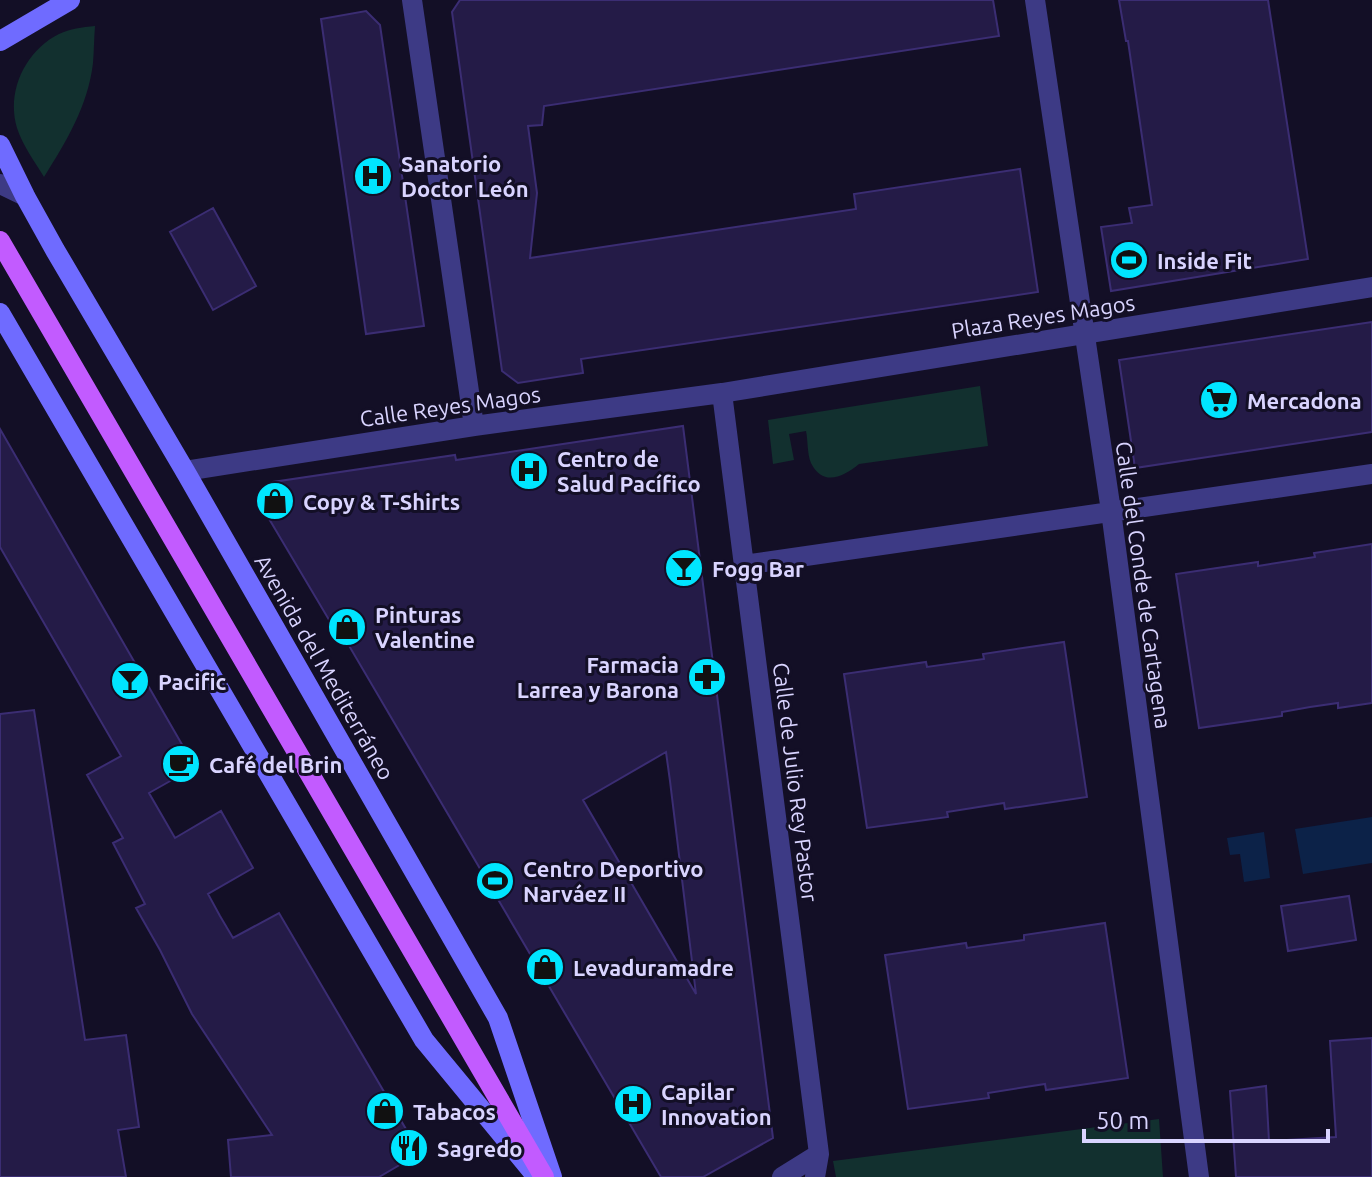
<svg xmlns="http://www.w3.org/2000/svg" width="1372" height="1177" viewBox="0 0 1372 1177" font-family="Ubuntu,sans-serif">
	<rect width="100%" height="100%" fill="#130f26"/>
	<path fill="#12302f" d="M 95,26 C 94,38 94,51 93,63 C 88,106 66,142 44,177 C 35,162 23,146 17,128 C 6,92 25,51 59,34 C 70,29 82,27 95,26 Z
		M 980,386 L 988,446 L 859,464 C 843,477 823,487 811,463 C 807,454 808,440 806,431 L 789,434 L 794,460 L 773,464 L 768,420 Z
		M 1159,1119 L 1163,1177 L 836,1177 L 833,1161 Z"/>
	<path fill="#0c2248" d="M 1372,817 L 1372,863 L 1303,874 L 1295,829 Z
		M 1264,832 L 1270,878 L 1244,882 L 1240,854 L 1230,855 L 1227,838 Z"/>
	<path fill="#241b47" stroke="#3b2d73" stroke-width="2" fill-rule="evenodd" d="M 460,0 L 993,0 L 999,36 L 544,106 L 542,125 L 528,126 L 537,193 L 530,258 L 856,209 L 854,194 L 1020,169 L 1038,292 L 581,359 L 583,373 L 518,383 L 502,371 L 452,12 Z
		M 1119,0 L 1268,0 L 1308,259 L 1111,291 L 1101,227 L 1132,223 L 1129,208 L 1152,205 L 1128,41 L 1126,41 Z
		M 366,11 L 380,25 L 424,326 L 366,334 L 321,19 Z
		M 213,208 L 256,286 L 213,310 L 170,232 Z
		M 1372,322 L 1372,432 L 1135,468 L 1119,360 Z
		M 683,426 L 773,1138 L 703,1177 L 661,1177 L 341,632 L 338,635 L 262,507 L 273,482 L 455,455 L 456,460 ZM 666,752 L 670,781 L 696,994 L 583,800 Z
		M 0,429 L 195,767 L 149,793 L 175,838 L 221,811 L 253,868 L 208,894 L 220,916 L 233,938 L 279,913 L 420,1153 L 379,1177 L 231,1177 L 228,1140 L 272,1135 L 192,1014 L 160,950 L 136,908 L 145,904 L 113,843 L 123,838 L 87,775 L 121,756 L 0,547 Z
		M 1372,544 L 1372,703 L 1338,708 L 1338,703 L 1310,707 L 1282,712 L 1282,716 L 1199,728 L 1176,574 L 1258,562 L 1258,566 L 1315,557 L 1314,553 Z
		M 1064,642 L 1087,797 L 1005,809 L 1004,803 L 947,812 L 948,817 L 867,828 L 844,674 L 926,662 L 927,667 L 984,659 L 983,654 Z
		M 34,710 L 85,1040 L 126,1035 L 139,1127 L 118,1130 L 126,1177 L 0,1177 L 0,714 Z
		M 1349,896 L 1356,940 L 1288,951 L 1281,906 Z
		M 1105,923 L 1128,1078 L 1046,1090 L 1045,1084 L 988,1093 L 989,1098 L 908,1109 L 885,955 L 966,943 L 967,948 L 1024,940 L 1024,935 Z
		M 1372,1038 L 1372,1177 L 1236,1177 L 1230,1091 L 1266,1086 L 1269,1141 L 1336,1137 L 1330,1041 Z"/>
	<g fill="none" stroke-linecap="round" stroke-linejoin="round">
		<path stroke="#3d3a85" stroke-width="20" d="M 412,0 L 474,426
			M 1035,0 L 1111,511 L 1199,1177
			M 0,184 L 25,196
			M 722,393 L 819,1154 L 815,1177
			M 185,471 L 474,426 L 722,393 L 1372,287
			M 744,565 L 1372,474
			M 782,1177 L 819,1154"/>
		<path stroke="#6f6bff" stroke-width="20" d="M 0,41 L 70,0
			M 0,145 L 25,196 L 55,250 L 185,471 L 498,1018 L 552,1177
			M 0,313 L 424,1040 L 537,1177"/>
		<path stroke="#c25bff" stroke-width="20" d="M 0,241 L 544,1177"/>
	</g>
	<defs>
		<g id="hospital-disc" transform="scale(2)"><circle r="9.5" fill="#00e5ff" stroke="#130f26"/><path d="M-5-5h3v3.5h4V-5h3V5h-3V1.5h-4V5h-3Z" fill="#111"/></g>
		<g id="stadium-disc" transform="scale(2)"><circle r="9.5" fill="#00e5ff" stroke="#130f26"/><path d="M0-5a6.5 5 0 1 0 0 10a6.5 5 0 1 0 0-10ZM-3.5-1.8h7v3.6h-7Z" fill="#111"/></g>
		<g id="supermarket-disc" transform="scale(2)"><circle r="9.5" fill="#00e5ff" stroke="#130f26"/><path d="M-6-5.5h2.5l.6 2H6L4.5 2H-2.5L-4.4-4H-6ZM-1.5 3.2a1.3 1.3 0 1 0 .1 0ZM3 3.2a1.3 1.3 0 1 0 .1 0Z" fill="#111"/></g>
		<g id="shop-disc" transform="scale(2)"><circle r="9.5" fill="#00e5ff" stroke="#130f26"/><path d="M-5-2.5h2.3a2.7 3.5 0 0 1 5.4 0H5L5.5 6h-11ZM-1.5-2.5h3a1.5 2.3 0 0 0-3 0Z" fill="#111"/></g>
		<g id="bar-disc" transform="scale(2)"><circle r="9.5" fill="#00e5ff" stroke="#130f26"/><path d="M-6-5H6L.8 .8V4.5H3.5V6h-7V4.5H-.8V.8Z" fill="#111"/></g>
		<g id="pharmacy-disc" transform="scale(2)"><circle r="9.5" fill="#00e5ff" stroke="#130f26"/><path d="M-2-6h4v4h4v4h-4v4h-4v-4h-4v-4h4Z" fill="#111"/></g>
		<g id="cafe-disc" transform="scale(2)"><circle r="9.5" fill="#00e5ff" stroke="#130f26"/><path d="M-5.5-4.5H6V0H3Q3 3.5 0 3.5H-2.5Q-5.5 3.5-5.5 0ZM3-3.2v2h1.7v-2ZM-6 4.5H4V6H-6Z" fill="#111"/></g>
		<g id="restaurant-disc" transform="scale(2)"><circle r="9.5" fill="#00e5ff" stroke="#130f26"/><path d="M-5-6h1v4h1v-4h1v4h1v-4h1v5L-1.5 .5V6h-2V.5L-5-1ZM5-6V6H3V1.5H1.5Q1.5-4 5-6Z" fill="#111"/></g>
	</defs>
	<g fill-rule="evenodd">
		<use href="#hospital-disc" x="373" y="176"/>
		<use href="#stadium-disc" x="1129" y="260"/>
		<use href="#supermarket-disc" x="1219" y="400"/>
		<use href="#hospital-disc" x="529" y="471"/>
		<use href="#shop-disc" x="275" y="501"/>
		<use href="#bar-disc" x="684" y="568"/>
		<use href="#shop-disc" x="347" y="627"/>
		<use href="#pharmacy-disc" x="707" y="677"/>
		<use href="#bar-disc" x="130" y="681"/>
		<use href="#cafe-disc" x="181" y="764"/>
		<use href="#stadium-disc" x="495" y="881"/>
		<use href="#shop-disc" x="545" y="967"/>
		<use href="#hospital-disc" x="633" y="1104"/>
		<use href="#shop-disc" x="385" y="1111"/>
		<use href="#restaurant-disc" x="409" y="1148"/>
	</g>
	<g text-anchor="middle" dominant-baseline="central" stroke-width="6" stroke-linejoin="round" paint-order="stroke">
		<g font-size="22" font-weight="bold" fill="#d9d4ff" stroke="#130f26" text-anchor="start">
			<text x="401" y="163">Sanatorio<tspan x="401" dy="25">Doctor León</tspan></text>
			<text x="1157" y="260">Inside Fit</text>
			<text x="1247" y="400">Mercadona</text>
			<text x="557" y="458">Centro de<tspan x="557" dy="25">Salud Pacífico</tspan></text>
			<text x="303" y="501">Copy &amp; T-Shirts</text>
			<text x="712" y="568">Fogg Bar</text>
			<text x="375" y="614">Pinturas<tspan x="375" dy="25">Valentine</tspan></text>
			<text x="679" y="664" text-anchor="end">Farmacia<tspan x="679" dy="25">Larrea y Barona</tspan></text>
			<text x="158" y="681">Pacific</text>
			<text x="209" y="764">Café del Brin</text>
			<text x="523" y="868">Centro Deportivo<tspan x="523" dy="25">Narváez II</tspan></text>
			<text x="573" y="967">Levaduramadre</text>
			<text x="661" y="1091">Capilar<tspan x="661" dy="25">Innovation</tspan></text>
			<text x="413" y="1111">Tabacos</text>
			<text x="437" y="1148">Sagredo</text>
		</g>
		<g font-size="22" fill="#d9d4ff" stroke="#130f26">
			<text transform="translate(1043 316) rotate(-9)">Plaza Reyes Magos</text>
			<text transform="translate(450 406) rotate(-8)">Calle Reyes Magos</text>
			<text transform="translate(1144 585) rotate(82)">Calle del Conde de Cartagena</text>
			<text transform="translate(325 667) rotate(60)">Avenida del Mediterráneo</text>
			<text transform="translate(796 782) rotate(83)">Calle de Julio Rey Pastor</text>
		</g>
	</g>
	<path d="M1084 1129v12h244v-12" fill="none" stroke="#d9d4ff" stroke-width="4"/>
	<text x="1096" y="1129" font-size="24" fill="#d9d4ff" stroke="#130f26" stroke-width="6" paint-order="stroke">50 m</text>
</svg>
